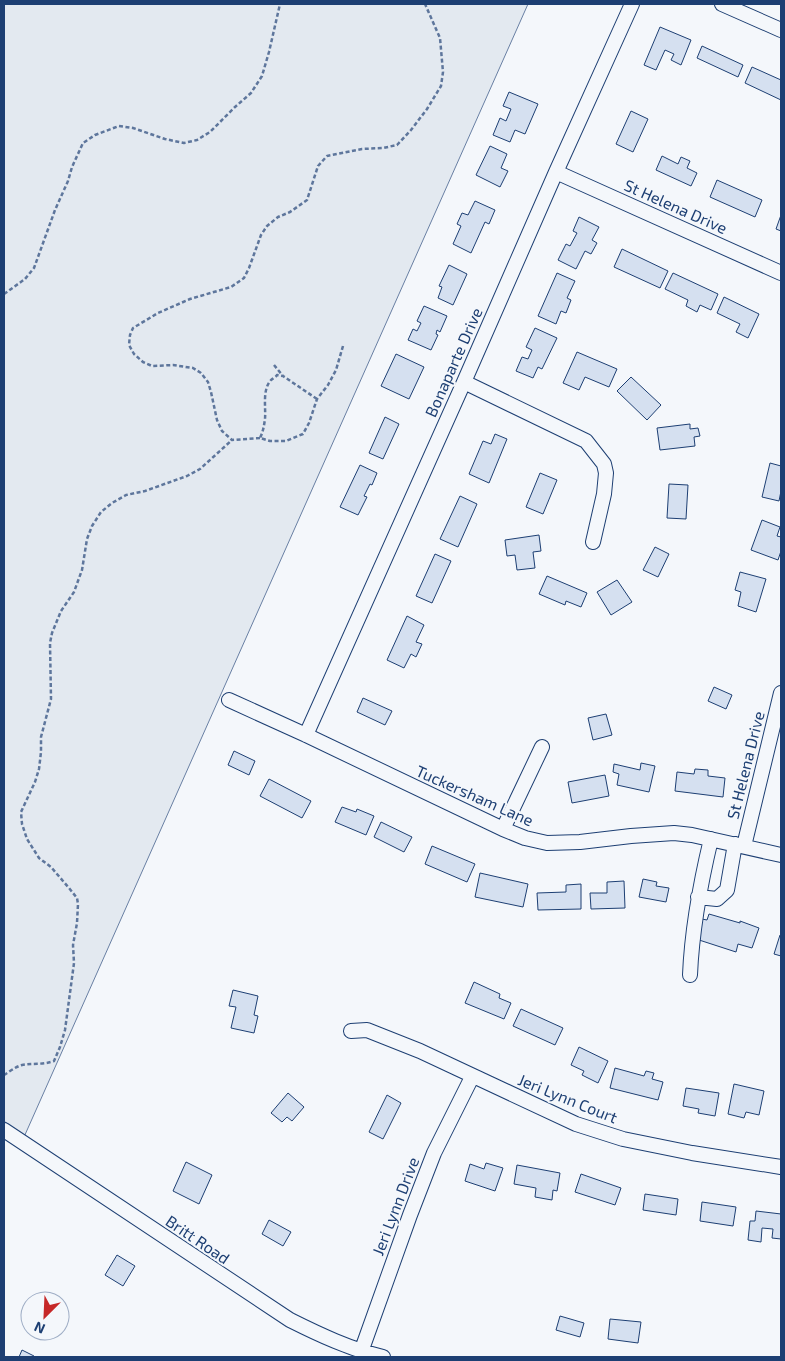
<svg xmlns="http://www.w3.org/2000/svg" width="785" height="1361" viewBox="0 0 785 1361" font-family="'Exo 2',sans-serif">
	<rect width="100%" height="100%" fill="#f4f7fb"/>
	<path fill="#e3e9f0" stroke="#687fa3" d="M 4,4 L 528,4 L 24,1137 L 4,1121 Z"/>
	<path fill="#d5e0f0" stroke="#1d3f73" d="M 660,27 L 691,40 L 681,65 L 671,60 L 674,54 L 665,50 L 656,70 L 644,65 Z
		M 702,46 L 743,65 L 738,77 L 697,58 Z
		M 752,67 L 781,80 L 781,100 L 745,83 Z
		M 509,92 L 538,104 L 525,134 L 515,130 L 510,142 L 493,135 L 500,118 L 506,121 L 511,109 L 503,106 Z
		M 631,111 L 648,119 L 633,152 L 616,144 Z
		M 490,146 L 507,154 L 501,168 L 508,171 L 500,187 L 476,175 Z
		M 662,156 L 678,164 L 681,157 L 690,161 L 687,168 L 697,173 L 691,186 L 656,170 Z
		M 717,180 L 762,200 L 755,217 L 710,197 Z
		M 475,201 L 495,210 L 489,224 L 485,222 L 471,253 L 453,244 L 461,226 L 457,224 L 462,213 L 468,215 Z
		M 781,215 L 781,231 L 776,229 Z
		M 579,217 L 599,227 L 592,240 L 597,243 L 591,254 L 585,251 L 576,269 L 558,260 L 566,244 L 570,246 L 577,233 L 573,231 Z
		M 622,249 L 668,271 L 660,288 L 614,267 Z
		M 449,265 L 467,274 L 453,305 L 438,298 L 442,287 L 439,286 Z
		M 557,273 L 575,281 L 567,298 L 571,300 L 566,313 L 561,311 L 556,324 L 538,316 Z
		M 673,273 L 718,294 L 711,310 L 700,305 L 697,312 L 686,306 L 688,300 L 665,289 Z
		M 724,297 L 759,314 L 748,338 L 736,332 L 740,324 L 717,313 Z
		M 424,306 L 447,316 L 440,332 L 437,330 L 436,334 L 438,335 L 431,350 L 408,340 L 413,329 L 417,331 L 421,323 L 417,321 Z
		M 535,328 L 557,338 L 542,369 L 538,367 L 533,378 L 516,371 L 522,357 L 528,359 L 532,350 L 526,347 Z
		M 577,352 L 617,369 L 609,387 L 585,377 L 579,390 L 563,383 Z
		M 396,354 L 424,367 L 409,399 L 381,386 Z
		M 631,377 L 661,405 L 647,420 L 617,391 Z
		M 385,417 L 399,424 L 383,459 L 369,453 Z
		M 690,424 L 690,429 L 698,428 L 700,436 L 694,437 L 695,446 L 660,450 L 657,428 Z
		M 495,434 L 507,439 L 489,483 L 469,474 L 483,441 L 491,444 Z
		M 770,463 L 781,466 L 781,491 L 779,501 L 762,497 Z
		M 360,465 L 377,473 L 372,485 L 370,484 L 364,496 L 367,497 L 358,515 L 340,507 Z
		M 540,473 L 557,480 L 543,514 L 526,507 Z
		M 669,484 L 688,485 L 686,519 L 667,518 Z
		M 460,496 L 477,504 L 458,547 L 440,539 Z
		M 762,520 L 780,527 L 777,536 L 781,537 L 781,551 L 778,560 L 751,550 Z
		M 539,535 L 541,551 L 533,552 L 535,568 L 517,570 L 515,555 L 507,556 L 505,540 Z
		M 655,547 L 669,554 L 658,577 L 643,570 Z
		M 435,554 L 451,561 L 432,603 L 416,596 Z
		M 740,572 L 766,579 L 756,612 L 738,606 L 741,592 L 735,590 Z
		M 547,576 L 587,593 L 581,607 L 566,601 L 565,605 L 539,594 Z
		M 617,580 L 632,602 L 611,615 L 597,592 Z
		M 407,616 L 424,625 L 416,642 L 422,644 L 416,657 L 411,654 L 404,668 L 387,660 Z
		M 714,687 L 732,695 L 726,709 L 708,701 Z
		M 363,698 L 392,711 L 385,725 L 357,712 Z
		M 606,714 L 612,735 L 593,740 L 588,718 Z
		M 234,751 L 255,761 L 249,775 L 228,765 Z
		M 641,763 L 655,766 L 649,792 L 617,785 L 619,774 L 613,772 L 614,764 L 640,770 Z
		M 695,769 L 708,770 L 708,776 L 725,778 L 723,797 L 675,791 L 677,772 L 694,774 Z
		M 605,775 L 609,796 L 572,803 L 568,782 Z
		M 269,779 L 311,801 L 302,818 L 260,796 Z
		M 342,807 L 356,812 L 357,809 L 374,816 L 366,835 L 335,822 Z
		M 381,822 L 412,837 L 404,852 L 374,837 Z
		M 432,846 L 475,864 L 467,882 L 425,864 Z
		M 480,873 L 528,884 L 523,907 L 475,897 Z
		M 643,879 L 657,882 L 656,886 L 669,888 L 666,902 L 639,897 Z
		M 624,881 L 625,908 L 591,909 L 590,893 L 607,893 L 607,882 Z
		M 581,884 L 581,909 L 538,910 L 537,893 L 566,892 L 566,885 Z
		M 709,914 L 740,923 L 740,921 L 759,928 L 752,948 L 738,944 L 736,952 L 696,939 L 702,919 L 707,920 Z
		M 780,935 L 781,936 L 781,956 L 774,954 Z
		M 474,982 L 500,994 L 499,998 L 511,1003 L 504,1019 L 465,1003 Z
		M 233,990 L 258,996 L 254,1015 L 258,1016 L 254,1033 L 231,1028 L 236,1007 L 229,1006 Z
		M 521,1009 L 563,1028 L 555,1045 L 513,1026 Z
		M 579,1047 L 608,1061 L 598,1083 L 582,1075 L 584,1071 L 571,1065 Z
		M 615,1068 L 644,1076 L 646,1071 L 654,1073 L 652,1079 L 663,1082 L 658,1100 L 610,1088 Z
		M 734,1084 L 764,1091 L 759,1115 L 746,1112 L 744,1118 L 728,1114 Z
		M 686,1088 L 719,1093 L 715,1116 L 698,1113 L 699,1109 L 683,1106 Z
		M 288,1093 L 304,1107 L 292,1121 L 287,1117 L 282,1122 L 271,1113 Z
		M 387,1095 L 401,1103 L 383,1139 L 369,1132 Z
		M 186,1162 L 212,1175 L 199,1204 L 173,1191 Z
		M 486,1163 L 503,1168 L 495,1191 L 465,1181 L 470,1164 L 484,1169 Z
		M 517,1165 L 560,1173 L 557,1191 L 553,1190 L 552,1200 L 535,1197 L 536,1188 L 514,1184 Z
		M 581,1174 L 621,1188 L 615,1205 L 575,1192 Z
		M 645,1194 L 678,1199 L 676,1215 L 643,1210 Z
		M 702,1202 L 736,1207 L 733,1226 L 700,1221 Z
		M 756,1211 L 781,1214 L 781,1239 L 772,1238 L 773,1229 L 762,1228 L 761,1242 L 748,1240 L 750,1221 L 755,1221 Z
		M 269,1220 L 291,1232 L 283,1246 L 262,1234 Z
		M 117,1255 L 135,1266 L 123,1286 L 105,1275 Z
		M 560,1316 L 584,1323 L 580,1337 L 556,1330 Z
		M 610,1319 L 641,1322 L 638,1343 L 608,1339 Z
		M 22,1350 L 34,1356 L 33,1357 L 19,1357 Z"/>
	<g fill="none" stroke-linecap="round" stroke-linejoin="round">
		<g stroke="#1d3f73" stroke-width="16">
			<path id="minor" d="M 722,4 L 781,30
				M 556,172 L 781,273
				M 464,382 L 586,441 L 604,464 L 606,473 L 604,494 L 593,542
				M 229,700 L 306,735 L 503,829 L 525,838 L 547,843 L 580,842 L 631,836 L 674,833 L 692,835 L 781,855
				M 306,735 L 464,382 L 556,172 L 632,4
				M 503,829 L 542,747
				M 744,846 L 781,693
				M 698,897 L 717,899 L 727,890 L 735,844
				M 690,975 C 692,927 700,885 711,839
				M 351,1031 L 367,1030 L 420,1051 L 576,1124 L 623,1139 L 692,1153 L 781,1167
				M 4,1130 L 290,1320 C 320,1335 350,1349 383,1357
				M 361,1352 L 410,1215 L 434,1153 L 472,1077"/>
		</g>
		<path stroke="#5e769c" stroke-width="2.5" stroke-dasharray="4 2.5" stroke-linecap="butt" d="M 4,294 L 25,279 L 34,268 L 55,210 L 68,181 L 72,167 L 83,143 L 95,135 L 119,126 L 133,128 L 165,139 L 184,143 L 197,140 L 210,132 L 235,107 L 251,93 L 262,76 L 269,52 L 280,4
			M 274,365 L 283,376
			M 317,399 L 283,376 L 277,375 C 277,376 271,380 271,380 C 262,390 266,407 265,419 C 264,426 263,432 260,438 L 270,441 L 286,441 L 303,434 L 309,423 L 317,399 L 328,385 L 336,370 L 343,346
			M 260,438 L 232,440 L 222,431 L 217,420 L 211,392 L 208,382 L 201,373 L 193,368 L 173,365 L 152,366 L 143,362 L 134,354 L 129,345 L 130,335 L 133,328 L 158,313 L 190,299 L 231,287 L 244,278 L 249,268 L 261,235 L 267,226 L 278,217 L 290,212 L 307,200 L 318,166 L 327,156 L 362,149 L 383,148 L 397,145 L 411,130 L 427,109 L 441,86 L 443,72 L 440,38 L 425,4
			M 4,1075 C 9,1072 15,1067 22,1065 C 33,1063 43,1065 54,1061 L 60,1047 L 65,1030 L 74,963 L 73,945 L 77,923 L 78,904 L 77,898 L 69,888 L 51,867 L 39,858 L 27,839 L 22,824 L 21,812 L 35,782 L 39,769 L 41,752 L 41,737 L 51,699 L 50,643 L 52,633 L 61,611 L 74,592 L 82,570 L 87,539 L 92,526 L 101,512 L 112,503 L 126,495 L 145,491 L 187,476 L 200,469 L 232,440"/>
		<use href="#minor" stroke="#f4f7fb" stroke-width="14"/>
	</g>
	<g text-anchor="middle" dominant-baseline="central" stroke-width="4" stroke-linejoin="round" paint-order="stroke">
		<g font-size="16" fill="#1d3f73" stroke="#f4f7fb">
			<text transform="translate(676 206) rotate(24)">St Helena Drive</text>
			<text transform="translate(453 362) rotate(-66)">Bonaparte Drive</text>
			<text transform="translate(745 765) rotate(-76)">St Helena Drive</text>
			<text transform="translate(475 795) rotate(24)">Tuckersham Lane</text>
			<text transform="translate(568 1098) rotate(22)">Jeri Lynn Court</text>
			<text transform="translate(395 1206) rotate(-69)">Jeri Lynn Drive</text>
			<text transform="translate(198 1239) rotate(34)">Britt Road</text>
		</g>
	</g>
	<rect width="785" height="1361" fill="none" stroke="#1d3f73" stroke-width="10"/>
	<g transform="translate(45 1316) rotate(204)"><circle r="24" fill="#f4f7fb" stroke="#9eadc5"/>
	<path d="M0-4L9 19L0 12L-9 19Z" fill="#c62828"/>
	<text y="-8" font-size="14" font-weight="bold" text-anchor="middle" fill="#1d3f73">N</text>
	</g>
</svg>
